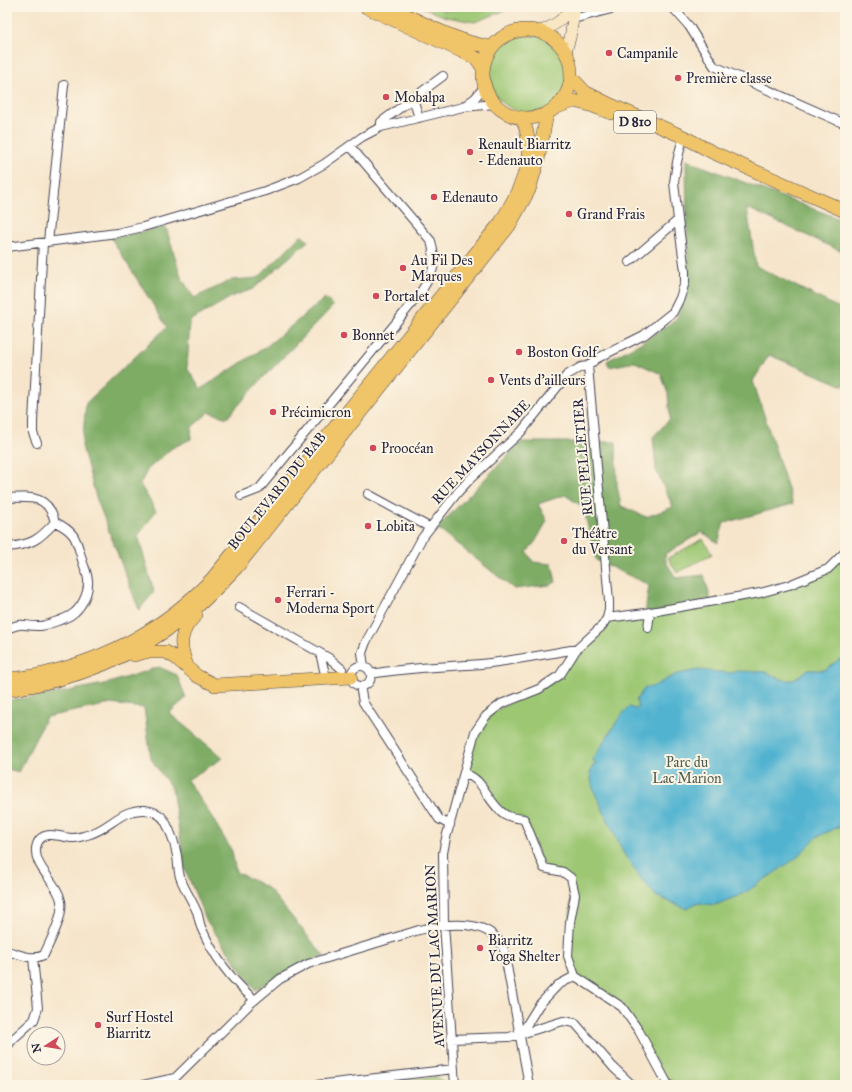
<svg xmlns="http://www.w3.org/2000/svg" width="852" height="1092" viewBox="0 0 852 1092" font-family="'IM FELL Great Primer',serif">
	<rect width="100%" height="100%" fill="#fcf5e5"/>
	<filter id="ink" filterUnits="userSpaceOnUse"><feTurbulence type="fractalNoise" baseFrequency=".025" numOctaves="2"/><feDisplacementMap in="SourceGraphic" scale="8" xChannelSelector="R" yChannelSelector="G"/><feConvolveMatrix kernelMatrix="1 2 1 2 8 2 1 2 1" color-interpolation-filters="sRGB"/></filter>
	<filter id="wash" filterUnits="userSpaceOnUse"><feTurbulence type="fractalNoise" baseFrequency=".012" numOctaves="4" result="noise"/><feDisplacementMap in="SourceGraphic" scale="16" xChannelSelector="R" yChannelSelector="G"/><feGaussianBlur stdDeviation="0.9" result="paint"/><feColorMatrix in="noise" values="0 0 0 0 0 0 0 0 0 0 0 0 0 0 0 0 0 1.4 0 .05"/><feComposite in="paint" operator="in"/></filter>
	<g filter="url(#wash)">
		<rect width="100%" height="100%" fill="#f6e5cb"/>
		<path fill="#9dc773" stroke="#607457" d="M 422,7 L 441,7 L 442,11 L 455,10 L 455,7 L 514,7 L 475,22 L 446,17 Z
			M490 74a39 39 0 1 1 78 0a39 39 0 1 1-78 0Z
			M 703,539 L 712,554 L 677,573 L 668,558 Z
			M 845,552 L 845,1085 L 670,1085 L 622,1007 L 575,976 L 568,956 L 570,922 L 571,878 L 544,868 L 524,819 L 511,817 L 476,779 L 464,774 L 475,732 L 486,716 L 550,682 L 607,618 L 760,593 L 828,569 Z
			M 436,1077 L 446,1083 L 446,1085 L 362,1085 Z"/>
		<path fill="#7eac65" stroke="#506750" d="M 686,160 L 845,221 L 845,253 L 747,208 L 756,266 L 845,311 L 845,385 L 844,386 L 769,355 L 753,381 L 793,504 L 724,523 L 718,543 L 702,532 L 665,554 L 666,562 L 676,578 L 704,575 L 711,601 L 645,613 L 649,585 L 596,560 L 583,507 L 565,495 L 538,504 L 547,521 L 535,542 L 527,552 L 533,562 L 552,564 L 556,582 L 550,585 L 514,589 L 437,528 L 521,442 L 616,442 L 617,485 L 621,506 L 646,517 L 673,507 L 656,470 L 653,437 L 670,419 L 668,394 L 661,374 L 635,362 L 609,367 L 607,361 L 644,341 L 676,319 L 688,288 Z
			M 166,227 L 181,277 L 194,298 L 232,280 L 258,278 L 301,235 L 308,241 L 253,289 L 233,296 L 190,321 L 187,368 L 201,389 L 267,346 L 325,298 L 333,306 L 261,380 L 227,418 L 209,412 L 192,427 L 191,439 L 172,448 L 148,469 L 140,484 L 156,511 L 138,536 L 154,592 L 139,610 L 96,497 L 82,446 L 86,403 L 167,327 L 111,238 Z
			M 159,667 L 177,675 L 186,698 L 169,713 L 223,758 L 187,780 L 205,806 L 232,851 L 236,872 L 268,888 L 324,956 L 294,967 L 255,990 L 206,920 L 185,869 L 172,789 L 151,759 L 144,708 L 110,704 L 46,717 L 19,772 L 7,769 L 7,700 L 37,697 L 109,683 Z"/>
		<path fill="#51b3d0" stroke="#3a6a86" d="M 840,659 L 845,661 L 845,824 L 817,837 L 795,859 L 743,894 L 715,905 L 696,903 L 687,909 L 656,896 L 642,880 L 624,854 L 593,789 L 590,773 L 593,765 L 597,764 L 594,762 L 593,759 L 619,718 L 629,707 L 636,709 L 638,708 L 636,700 L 645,688 L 652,687 L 677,674 L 698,670 L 731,673 L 737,671 L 767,672 L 778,678 L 786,680 L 794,680 L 807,670 L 825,670 Z"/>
	</g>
	<g filter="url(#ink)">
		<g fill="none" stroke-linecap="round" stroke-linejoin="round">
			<g stroke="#423f51" stroke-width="10">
				<path id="street" d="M 670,7 L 675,10 L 689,26 L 714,66 L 845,124
					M 573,19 L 619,7
					M 413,98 L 419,118
					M 463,107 L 475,98 L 485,86
					M 381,127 L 381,122 L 443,76
					M 48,242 L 64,85
					M 7,247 L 117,233 L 143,227 L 265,191 L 299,178 L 324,164 L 362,137 L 381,127 L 463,107 L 495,104
					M 629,262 L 678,220
					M 588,366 L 609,601 L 609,610 L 607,618
					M 37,443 L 33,433 L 33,421 L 43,243
					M 368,494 L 429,527
					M 241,496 L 259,489 L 418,296 C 432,275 438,267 431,241 L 350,146
					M 7,498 C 32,497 48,495 55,522 C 78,533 76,541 83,563 C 85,569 89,577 88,584 C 88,594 81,609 71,615 C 67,618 45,626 40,626 C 24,627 24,621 7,629
					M 7,547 C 31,545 39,540 55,522
					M 239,607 L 329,658 L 342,669
					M 648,628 L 650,612
					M 320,653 L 325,674 L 332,678
					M351 676a10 10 0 1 1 20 0a10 10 0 1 1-20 0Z
					M 364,666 L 362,653 L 366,642 L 422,538 L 458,492 L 471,478 L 521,432 L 567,375 L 581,367 L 588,366 L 596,359 L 644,335 L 673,312 L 680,298 L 685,282 L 685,271 L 678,220 L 674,182 L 677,162 L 682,141
					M 371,674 C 407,667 444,667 481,664 C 511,661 541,655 571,650 L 576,650
					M 360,686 L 363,702 L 439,819 L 450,825
					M 464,774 C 483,777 488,803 503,813 C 509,818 517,818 524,819 L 544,868 L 563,872 L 571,878 L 575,895 L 570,922 L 568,956 L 575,976
					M 7,951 C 19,954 32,961 44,955 C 50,941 64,916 61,901 C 58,882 30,865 37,844 C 43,828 62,838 73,838 C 77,838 83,836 87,835 C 109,830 121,808 145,810 C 153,811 161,814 165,821 C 171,832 175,844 177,856 C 178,863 178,870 180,877 C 184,889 192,900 197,912 C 199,917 199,922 201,927 C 213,955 231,980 255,1000
					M 575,976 L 622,1007 L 639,1031 L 667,1083 L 670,1085
					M 521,1034 L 563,1021 L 575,1023 L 613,1067 L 632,1085
					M 451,1039 L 509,1037 L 521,1034 L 539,1005 L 558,985 L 575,976
					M 7,1047 L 12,1040 L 34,1020 L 38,1008 L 33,958
					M 143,1085 L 175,1078 L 250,1004 L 280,979 L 308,964 L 419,930 C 448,923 491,917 504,950 L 529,1085
					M 316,1085 L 454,1069
					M 455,1085 L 444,924 L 443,853 L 446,838 L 475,732 L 486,716 L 501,704 L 539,689 L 560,675 L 576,650 L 602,626 L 607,618 L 645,613 L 760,593 L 789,585 L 828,569 L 845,552"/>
			</g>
			<g stroke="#423f51" stroke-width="12">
				<path id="secondary" d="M 541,31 C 553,26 565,20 569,7
					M 566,51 L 570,38 L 575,7"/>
			</g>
			<g stroke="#423f51" stroke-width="14">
				<path id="primary" d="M 366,7 L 476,58 L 483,68
					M 389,7 C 420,21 458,43 492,47
					M483 74a44 44 0 1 1 88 0a44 44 0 1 1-88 0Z
					M 572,78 L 585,92 L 611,105 L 684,137 L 712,152 L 845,211
					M 557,107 L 574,101 L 590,105 L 611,113
					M 134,655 L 145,652 L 166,652 L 176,658 L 197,676 L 215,685 L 351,677
					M 188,668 C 179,647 178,632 196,615
					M 7,679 C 19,678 32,677 43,674 C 112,657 163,629 212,579 L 501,222 C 520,190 539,155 522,118
					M 7,690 C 72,681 134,657 186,616 C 205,602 220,584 237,567 L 509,226 L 529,190 L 538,160 L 547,114"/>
			</g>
			<use href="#street" stroke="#fff" stroke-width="8"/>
			<use href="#secondary" stroke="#f9e7c3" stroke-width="11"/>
			<use href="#primary" stroke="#f0c469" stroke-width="13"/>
		</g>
	</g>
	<g fill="#d1495b" stroke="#fcf5e5" stroke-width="1.5">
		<circle cx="609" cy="53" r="4"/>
		<circle cx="678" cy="78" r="4"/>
		<circle cx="386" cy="97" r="4"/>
		<circle cx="470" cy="152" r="4"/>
		<circle cx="434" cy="197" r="4"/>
		<circle cx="569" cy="214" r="4"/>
		<circle cx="403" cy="268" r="4"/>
		<circle cx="376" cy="296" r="4"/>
		<circle cx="344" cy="335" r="4"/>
		<circle cx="519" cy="352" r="4"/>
		<circle cx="491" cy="380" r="4"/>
		<circle cx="273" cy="412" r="4"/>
		<circle cx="373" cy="448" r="4"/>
		<circle cx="368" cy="526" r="4"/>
		<circle cx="564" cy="541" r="4"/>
		<circle cx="278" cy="600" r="4"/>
		<circle cx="480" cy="948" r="4"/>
		<circle cx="98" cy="1025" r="4"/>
	</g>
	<g text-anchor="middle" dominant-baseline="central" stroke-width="4" stroke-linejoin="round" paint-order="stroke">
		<rect fill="#fcf5e5" stroke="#63616e" stroke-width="1" x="614" y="111" width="42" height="22" rx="3"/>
		<g font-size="13" font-weight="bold" fill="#22223b">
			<text x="635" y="122">D 810</text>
		</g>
		<g font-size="14" fill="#22223b" stroke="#fcf5e5" text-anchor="start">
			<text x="617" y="53">Campanile</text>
			<text x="686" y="78">Première classe</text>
			<text x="394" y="97">Mobalpa</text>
			<text x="478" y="144">Renault Biarritz<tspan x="478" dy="16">- Edenauto</tspan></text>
			<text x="442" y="197">Edenauto</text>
			<text x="577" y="214">Grand Frais</text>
			<text x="411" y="260">Au Fil Des<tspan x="411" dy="16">Marques</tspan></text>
			<text x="384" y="296">Portalet</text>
			<text x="352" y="335">Bonnet</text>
			<text x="527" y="352">Boston Golf</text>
			<text x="499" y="380">Vents d'ailleurs</text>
			<text x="281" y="412">Précimicron</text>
			<text x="381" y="448">Proocéan</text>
			<text x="376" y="526">Lobita</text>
			<text x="572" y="533">Théâtre<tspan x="572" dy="16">du Versant</tspan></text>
			<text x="286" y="592">Ferrari -<tspan x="286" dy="16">Moderna Sport</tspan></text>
			<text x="488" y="940">Biarritz<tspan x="488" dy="16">Yoga Shelter</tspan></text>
			<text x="106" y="1017">Surf Hostel<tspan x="106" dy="16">Biarritz</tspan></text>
		</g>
		<g font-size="14" fill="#22223b" stroke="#fcf5e5">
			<text transform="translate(481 452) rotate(-47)">RUE MAYSONNABE</text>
			<text transform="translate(583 457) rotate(-95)">RUE PELLETIER</text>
			<text transform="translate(277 491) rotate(-51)">BOULEVARD DU BAB</text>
			<text transform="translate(435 956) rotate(-93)">AVENUE DU LAC MARION</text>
		</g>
		<g font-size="14" fill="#4d5c4f" stroke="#fcf5e5">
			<text x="687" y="762">Parc du<tspan x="687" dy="16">Lac Marion</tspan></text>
		</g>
	</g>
	<rect width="852" height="1092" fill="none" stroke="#fcf5e5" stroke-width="24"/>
	<g transform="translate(46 1046) rotate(258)"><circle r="19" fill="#fcf5e5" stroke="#a5a1a1"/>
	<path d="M0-3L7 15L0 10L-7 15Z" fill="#d1495b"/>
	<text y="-6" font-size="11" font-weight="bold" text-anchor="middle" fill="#22223b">N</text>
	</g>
</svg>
